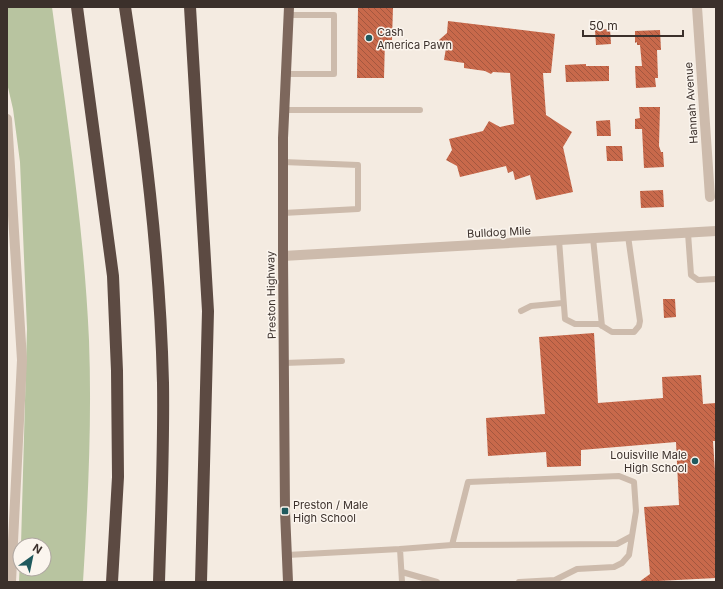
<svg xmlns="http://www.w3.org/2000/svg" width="723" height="589" viewBox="0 0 723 589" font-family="Inter,sans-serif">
	<defs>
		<pattern id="building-back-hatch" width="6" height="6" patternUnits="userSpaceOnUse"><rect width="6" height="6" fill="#c8694b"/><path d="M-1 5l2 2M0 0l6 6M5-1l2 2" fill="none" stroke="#a4573f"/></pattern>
	</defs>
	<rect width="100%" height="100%" fill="#f4ebe1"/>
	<path fill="#b8c4a0" d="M 7,7 L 52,7 C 67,118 84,228 89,340 C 92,421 88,501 83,582 L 19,582 L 20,559 L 20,569 L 44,569 L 44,545 L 21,545 L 27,329 L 20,162 L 13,109 L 7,83 Z"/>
	<path fill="url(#building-back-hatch)" d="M 358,7 L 393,7 L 392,40 L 385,40 L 384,78 L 357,78 Z
		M 448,21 L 555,34 L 551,73 L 543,73 L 546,115 L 572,132 L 563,147 L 573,192 L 536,200 L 530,175 L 515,180 L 513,171 L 508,173 L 506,166 L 460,177 L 457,166 L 446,160 L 452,150 L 449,139 L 483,131 L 489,121 L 500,127 L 514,124 L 510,73 L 493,72 L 491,74 L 485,71 L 464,68 L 464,63 L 444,60 L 446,48 L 439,40 L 447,33 Z
		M 610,29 L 611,44 L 596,45 L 595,30 Z
		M 660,30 L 661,50 L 657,50 L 658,78 L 655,78 L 656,87 L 636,88 L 635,66 L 642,66 L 640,45 L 637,45 L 637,42 L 635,43 L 635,31 Z
		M 586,64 L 586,66 L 609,66 L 609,81 L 566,82 L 565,65 Z
		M 639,107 L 660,107 L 659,146 L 661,152 L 663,152 L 664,167 L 644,168 L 642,129 L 635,129 L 635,119 L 640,118 Z
		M 610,120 L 611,136 L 597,136 L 596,121 Z
		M 606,146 L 622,146 L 623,161 L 607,161 Z
		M 663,190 L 664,207 L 641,208 L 640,191 Z
		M 663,299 L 675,299 L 676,317 L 664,318 Z
		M 594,333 L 598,403 L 663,398 L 662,377 L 701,375 L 703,404 L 716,403 L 716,441 L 713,441 L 716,487 L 716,578 L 639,582 L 650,574 L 644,507 L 679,505 L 676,442 L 581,450 L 581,466 L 547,467 L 546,452 L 488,456 L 486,418 L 545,414 L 539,337 Z"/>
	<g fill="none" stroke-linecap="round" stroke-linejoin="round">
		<path stroke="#cdbbac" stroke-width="6" d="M 286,74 L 334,74 L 334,15 L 289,15
			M 285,110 L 420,110
			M 283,213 L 358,209 L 358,165 L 283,162
			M 688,233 L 691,275 L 698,280 L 716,279
			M 593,238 L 602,326
			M 559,240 L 565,319 L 575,324 L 599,324 L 612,332 L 634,332 L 639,326 L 640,321 L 628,236
			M 521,311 L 531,306 L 563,303
			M 284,363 L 342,361
			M 400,549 L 452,545 L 468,482 L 619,476 L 634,482 L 636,511 L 632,536 L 617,544 L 452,545
			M 287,555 L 400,549 L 402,582
			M 402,572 L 437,582
			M 519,582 L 555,580 L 577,569 L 614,567 L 622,563 L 629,555 L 632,536"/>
		<path stroke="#cdbbac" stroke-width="10" d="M 697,7 L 710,197
			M 7,119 L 22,360 L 11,582
			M 283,256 L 716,231"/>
		<path stroke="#7d675c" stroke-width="10" d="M 288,582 L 285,511 L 283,256 L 283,138 L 289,7"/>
		<path stroke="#5c4a42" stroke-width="12" d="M 77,7 L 113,276 L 117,371 L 118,477 L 112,582
			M 125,7 C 144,132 160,256 163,383 C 164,449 161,515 159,582
			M 190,7 L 208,311 L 201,582"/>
	</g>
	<g fill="#1f5a5e" stroke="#fbf5ee" stroke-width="1.5">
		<circle cx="369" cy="38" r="4"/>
		<circle cx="695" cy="461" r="4"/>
		<rect x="281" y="507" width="8" height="8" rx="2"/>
	</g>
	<g text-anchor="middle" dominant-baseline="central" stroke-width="3" stroke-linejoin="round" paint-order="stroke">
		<g font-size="11" fill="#3b302b" stroke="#fbf5ee" text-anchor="start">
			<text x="377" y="32">Cash<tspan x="377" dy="13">America Pawn</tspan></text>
			<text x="687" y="455" text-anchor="end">Louisville Male<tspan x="687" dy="13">High School</tspan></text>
			<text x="293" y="505">Preston / Male<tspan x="293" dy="13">High School</tspan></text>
		</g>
		<g font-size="11" fill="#3b302b" stroke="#fbf5ee">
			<text transform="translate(691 103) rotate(-94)">Hannah Avenue</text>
			<text transform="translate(499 232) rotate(-3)">Bulldog Mile</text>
			<text transform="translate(271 295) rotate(-91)">Preston Highway</text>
		</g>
	</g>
	<rect width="723" height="589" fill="none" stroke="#3b302b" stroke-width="16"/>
	<g transform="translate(32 557) rotate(33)"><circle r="19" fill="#fbf5ee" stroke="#aea6a0"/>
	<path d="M0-3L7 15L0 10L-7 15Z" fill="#1f5a5e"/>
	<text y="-6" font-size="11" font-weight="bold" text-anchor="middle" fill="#3b302b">N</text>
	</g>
	<path d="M583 30v6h100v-6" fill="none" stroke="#3b302b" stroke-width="2"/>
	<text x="589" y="30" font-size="12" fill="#3b302b" stroke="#fbf5ee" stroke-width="3" paint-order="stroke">50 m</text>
</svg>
